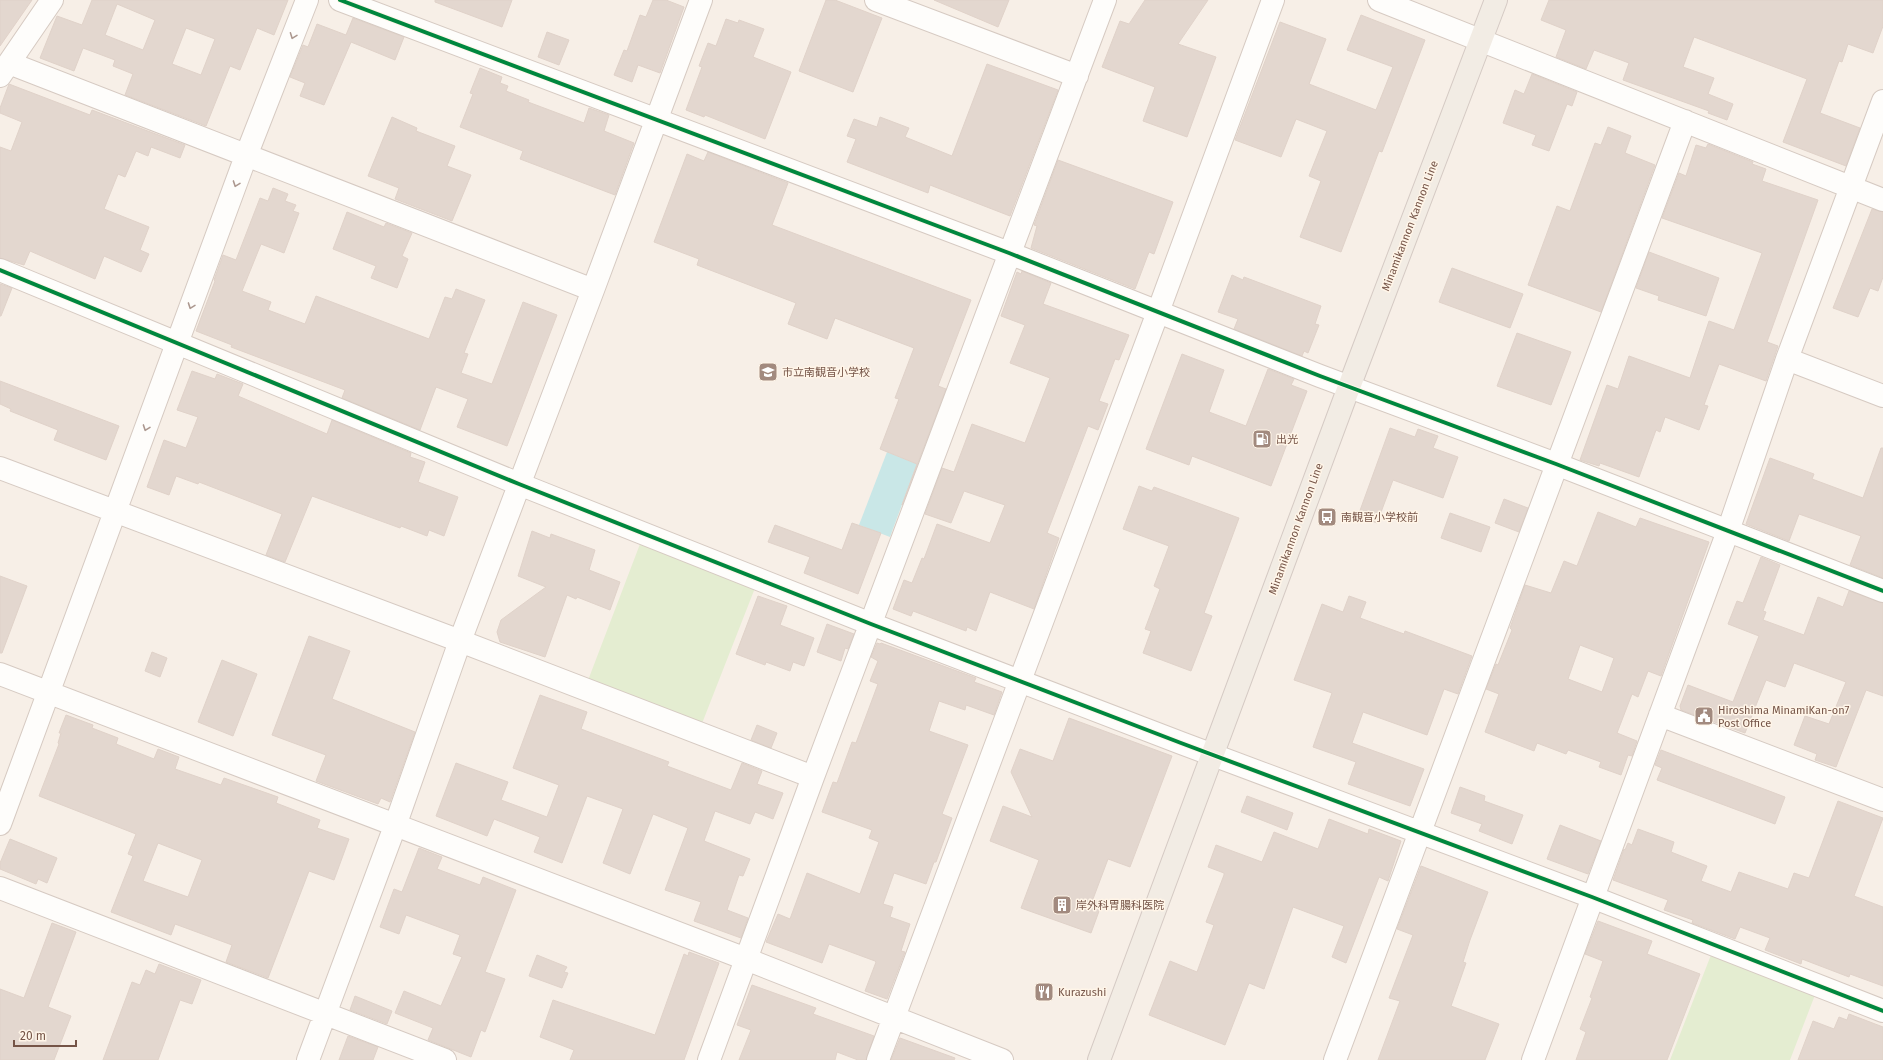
<svg xmlns="http://www.w3.org/2000/svg" width="1883" height="1060" viewBox="0 0 1883 1060" font-family="'Fira Sans','Noto Sans JP',sans-serif">
	<rect width="100%" height="100%" fill="#f7efe7"/>
	<path fill="#e4edd1" d="M 640,544 L 755,588 L 701,726 L 587,683 Z
		M 1711,955 L 1815,995 L 1790,1060 L 1670,1060 Z"/>
	<path fill="#c9e7e7" d="M 887,452 L 917,464 L 890,537 L 859,525 Z"/>
	<path fill="#e3d7cf" stroke="#e0d2c9" fill-rule="evenodd" d="M 0,0 L 32,0 L 0,46 Z
		M 92,0 L 288,0 L 274,35 L 257,28 L 240,70 L 230,66 L 206,126 L 125,95 L 133,74 L 113,66 L 115,60 L 83,48 L 74,71 L 40,58 L 57,16 L 82,25 ZM 117,4 L 155,20 L 143,50 L 105,35 ZM 186,28 L 215,39 L 201,75 L 172,64 Z
		M 435,0 L 512,0 L 502,27 L 435,2 Z
		M 653,0 L 666,0 L 684,7 L 660,73 L 638,65 L 632,82 L 614,75 L 624,50 L 627,51 L 640,15 L 646,17 Z
		M 826,0 L 835,0 L 882,18 L 853,92 L 799,71 Z
		M 934,0 L 1009,0 L 998,27 Z
		M 1145,0 L 1208,0 L 1178,44 L 1216,57 L 1187,137 L 1143,121 L 1155,87 L 1102,67 L 1120,21 L 1129,24 Z
		M 1549,0 L 1883,0 L 1883,26 L 1873,53 L 1848,44 L 1842,62 L 1839,61 L 1820,113 L 1860,128 L 1846,166 L 1783,142 L 1807,79 L 1694,37 L 1683,67 L 1714,78 L 1708,94 L 1733,104 L 1727,120 L 1708,113 L 1709,111 L 1623,80 L 1629,63 L 1594,50 L 1586,69 L 1556,57 L 1566,30 L 1541,20 Z
		M 1361,15 L 1425,40 L 1382,152 L 1379,151 L 1341,252 L 1300,237 L 1321,181 L 1309,176 L 1327,131 L 1296,119 L 1281,157 L 1235,140 L 1280,22 L 1326,39 L 1309,84 L 1376,110 L 1393,67 L 1347,50 Z
		M 353,18 L 404,37 L 395,60 L 351,42 L 324,105 L 300,96 L 305,83 L 290,77 L 303,45 L 308,47 L 317,24 L 346,35 Z
		M 726,19 L 738,23 L 739,20 L 764,29 L 753,57 L 791,72 L 765,139 L 705,115 L 704,117 L 686,110 L 702,67 L 699,66 L 708,43 L 716,46 Z
		M 547,32 L 569,40 L 559,65 L 538,57 Z
		M 987,64 L 1058,90 L 1010,216 L 930,185 L 928,193 L 847,162 L 856,139 L 847,136 L 854,119 L 877,127 L 880,117 L 909,128 L 905,137 L 952,156 Z
		M 480,68 L 502,77 L 500,83 L 508,86 L 506,91 L 529,100 L 528,102 L 584,123 L 589,108 L 609,115 L 604,131 L 634,143 L 615,195 L 520,159 L 523,151 L 460,127 L 473,94 L 470,93 Z
		M 1532,74 L 1577,92 L 1572,106 L 1567,104 L 1549,151 L 1532,145 L 1536,135 L 1503,123 L 1515,90 L 1524,94 Z
		M 9,84 L 90,115 L 92,110 L 185,145 L 180,158 L 151,147 L 148,156 L 136,151 L 125,177 L 118,174 L 104,209 L 149,227 L 140,250 L 149,254 L 141,272 L 104,256 L 95,279 L 30,251 L 24,265 L 0,258 L 0,147 L 11,151 L 22,122 L 0,113 L 0,108 Z
		M 392,117 L 417,128 L 416,131 L 455,146 L 447,166 L 471,175 L 452,221 L 395,199 L 399,188 L 368,176 Z
		M 1608,127 L 1631,136 L 1625,153 L 1655,165 L 1601,312 L 1528,285 L 1557,206 L 1570,211 L 1595,143 L 1601,145 Z
		M 1708,144 L 1753,162 L 1752,164 L 1766,169 L 1762,181 L 1818,200 L 1767,342 L 1778,346 L 1766,381 L 1719,364 L 1704,405 L 1708,406 L 1699,430 L 1665,417 L 1660,432 L 1656,430 L 1639,477 L 1600,463 L 1599,466 L 1580,460 L 1607,385 L 1618,389 L 1629,356 L 1690,378 L 1709,321 L 1734,330 L 1762,253 L 1662,218 L 1679,173 L 1686,176 L 1696,145 L 1706,148 Z
		M 708,152 L 788,183 L 772,225 L 971,300 L 938,386 L 946,389 L 902,505 L 917,464 L 880,449 L 899,399 L 895,398 L 914,348 L 835,318 L 827,339 L 788,324 L 796,303 L 697,265 L 699,259 L 654,242 L 687,154 L 704,161 Z
		M 1058,160 L 1173,202 L 1154,254 L 1149,252 L 1135,289 L 1031,248 L 1037,226 L 1034,225 Z
		M 273,188 L 288,194 L 285,201 L 296,205 L 293,211 L 299,213 L 284,253 L 261,244 L 242,291 L 271,302 L 268,310 L 305,324 L 316,296 L 429,339 L 445,297 L 452,299 L 456,289 L 485,300 L 464,353 L 468,354 L 461,373 L 492,384 L 523,302 L 557,315 L 507,446 L 457,427 L 468,399 L 436,387 L 420,430 L 342,398 L 345,390 L 231,347 L 232,345 L 196,331 L 215,281 L 214,280 L 223,255 L 236,260 L 260,198 L 268,201 Z
		M 1872,209 L 1883,212 L 1883,277 L 1878,291 L 1870,288 L 1858,317 L 1833,308 Z
		M 347,212 L 384,227 L 386,223 L 412,233 L 402,256 L 408,259 L 397,288 L 371,278 L 376,266 L 333,249 Z
		M 1649,252 L 1719,278 L 1706,316 L 1658,300 L 1659,296 L 1636,288 Z
		M 1452,268 L 1523,294 L 1510,328 L 1439,302 Z
		M 1022,271 L 1051,283 L 1043,304 L 1129,335 L 1119,360 L 1115,359 L 1099,401 L 1108,404 L 1098,430 L 1088,426 L 1047,533 L 1059,538 L 1034,609 L 990,592 L 976,631 L 967,627 L 966,631 L 913,611 L 911,616 L 893,609 L 904,580 L 912,583 L 922,558 L 924,559 L 937,524 L 990,543 L 1005,505 L 964,491 L 951,523 L 925,514 L 942,468 L 954,472 L 972,424 L 1025,443 L 1050,378 L 1010,363 L 1025,325 L 1001,316 L 1017,272 L 1021,274 Z
		M 1232,275 L 1243,280 L 1244,277 L 1321,306 L 1315,324 L 1319,325 L 1308,353 L 1304,351 L 1302,356 L 1234,329 L 1238,319 L 1218,312 Z
		M 0,284 L 12,288 L 1,316 L 0,316 Z
		M 1517,333 L 1571,352 L 1551,405 L 1497,386 Z
		M 1182,354 L 1224,370 L 1209,412 L 1246,426 L 1268,369 L 1294,379 L 1291,385 L 1307,391 L 1271,486 L 1192,456 L 1189,465 L 1146,449 Z
		M 192,371 L 215,379 L 217,374 L 243,384 L 238,396 L 327,434 L 332,420 L 411,453 L 410,457 L 425,462 L 418,482 L 458,497 L 444,536 L 429,530 L 427,536 L 401,526 L 400,528 L 312,496 L 285,562 L 266,555 L 282,514 L 199,482 L 198,484 L 176,476 L 169,495 L 147,487 L 164,440 L 186,448 L 198,417 L 177,410 Z
		M 0,381 L 119,426 L 106,460 L 54,440 L 58,430 L 10,411 L 11,409 L 0,404 Z
		M 1390,428 L 1415,437 L 1418,429 L 1438,436 L 1433,448 L 1458,457 L 1443,498 L 1393,480 L 1377,523 L 1358,516 Z
		M 1881,448 L 1883,448 L 1883,578 L 1850,565 L 1861,536 L 1799,514 L 1789,541 L 1746,524 L 1770,458 L 1814,474 L 1812,479 L 1863,498 Z
		M 1139,486 L 1152,491 L 1154,487 L 1239,518 L 1204,613 L 1212,616 L 1191,671 L 1143,653 L 1151,631 L 1145,629 L 1160,589 L 1154,586 L 1169,546 L 1123,529 Z
		M 1504,499 L 1528,508 L 1519,532 L 1495,523 Z
		M 1598,512 L 1636,527 L 1640,518 L 1709,542 L 1661,676 L 1648,671 L 1638,697 L 1632,694 L 1617,733 L 1637,741 L 1632,756 L 1628,755 L 1621,775 L 1599,767 L 1601,762 L 1568,750 L 1566,754 L 1537,743 L 1534,751 L 1485,732 L 1499,694 L 1486,689 L 1496,664 L 1498,665 L 1512,630 L 1510,628 L 1525,585 L 1551,593 L 1564,561 L 1577,566 ZM 1580,645 L 1614,658 L 1602,692 L 1568,679 Z
		M 1450,513 L 1490,527 L 1481,552 L 1441,538 Z
		M 852,523 L 881,533 L 858,594 L 804,573 L 810,557 L 768,542 L 775,525 L 842,550 Z
		M 532,531 L 550,538 L 551,534 L 595,550 L 589,570 L 620,582 L 610,610 L 577,597 L 576,599 L 567,595 L 545,657 L 500,642 L 497,632 L 501,620 L 546,587 L 518,576 Z
		M 1761,557 L 1780,565 L 1763,611 L 1766,612 L 1763,620 L 1804,635 L 1818,597 L 1843,607 L 1849,591 L 1883,603 L 1883,696 L 1866,690 L 1836,767 L 1815,760 L 1817,754 L 1794,745 L 1805,716 L 1829,724 L 1846,682 L 1794,663 L 1785,687 L 1766,680 L 1745,733 L 1681,710 L 1680,706 L 1688,685 L 1733,702 L 1759,636 L 1728,624 L 1737,601 L 1743,603 Z
		M 0,576 L 27,586 L 2,653 L 0,653 Z
		M 758,596 L 787,606 L 780,625 L 814,638 L 804,666 L 793,662 L 790,671 L 766,662 L 765,665 L 736,654 Z
		M 1349,596 L 1366,602 L 1360,618 L 1404,634 L 1405,631 L 1472,656 L 1458,694 L 1444,689 L 1427,735 L 1363,712 L 1352,743 L 1424,769 L 1410,806 L 1348,784 L 1356,762 L 1313,747 L 1332,693 L 1294,680 L 1322,604 L 1343,612 Z
		M 827,624 L 854,634 L 848,649 L 845,648 L 841,661 L 817,652 Z
		M 309,636 L 350,651 L 332,699 L 415,732 L 390,802 L 381,798 L 378,804 L 316,781 L 326,755 L 272,735 Z
		M 877,643 L 880,644 L 881,643 L 976,678 L 974,682 L 1002,692 L 994,715 L 966,705 L 965,710 L 939,701 L 929,731 L 968,745 L 942,814 L 952,818 L 936,862 L 934,862 L 926,884 L 894,873 L 883,904 L 893,907 L 890,917 L 910,924 L 901,951 L 905,952 L 887,999 L 865,991 L 876,962 L 875,961 L 829,944 L 822,963 L 766,942 L 778,914 L 790,919 L 807,873 L 860,894 L 879,842 L 869,838 L 872,830 L 822,812 L 833,782 L 837,783 L 852,742 L 856,743 L 878,684 L 870,681 L 878,661 L 871,657 Z
		M 152,652 L 167,658 L 160,677 L 145,671 Z
		M 222,660 L 257,674 L 233,736 L 198,722 Z
		M 540,695 L 587,712 L 581,729 L 669,762 L 667,766 L 731,790 L 742,763 L 762,771 L 757,784 L 783,793 L 773,819 L 755,812 L 750,824 L 715,811 L 704,841 L 750,859 L 743,876 L 739,875 L 727,910 L 748,918 L 741,938 L 694,921 L 701,902 L 665,890 L 688,828 L 653,814 L 630,874 L 603,863 L 623,809 L 587,796 L 562,863 L 534,852 L 540,837 L 494,819 L 487,836 L 436,816 L 456,763 L 508,782 L 501,800 L 547,817 L 559,785 L 513,768 Z
		M 66,715 L 93,725 L 92,728 L 118,738 L 116,744 L 154,759 L 158,749 L 179,757 L 175,769 L 221,785 L 224,778 L 278,797 L 276,803 L 320,820 L 317,828 L 349,839 L 334,880 L 309,871 L 268,978 L 226,962 L 232,945 L 175,924 L 171,935 L 111,912 L 133,856 L 128,854 L 136,834 L 39,796 L 59,744 L 58,743 L 61,733 L 59,733 ZM 158,843 L 202,860 L 188,897 L 143,881 Z
		M 1069,718 L 1172,756 L 1130,867 L 1108,859 L 1093,899 L 1102,903 L 1091,933 L 1021,908 L 1039,860 L 990,841 L 1003,806 L 1032,817 L 1011,772 L 1020,749 L 1053,761 Z
		M 757,725 L 777,733 L 771,748 L 751,740 Z
		M 1661,750 L 1785,797 L 1775,824 L 1657,780 L 1662,768 L 1655,765 Z
		M 1460,787 L 1485,796 L 1484,801 L 1523,815 L 1512,844 L 1479,831 L 1482,824 L 1451,813 Z
		M 1247,796 L 1293,813 L 1287,830 L 1241,812 Z
		M 1838,801 L 1883,818 L 1854,896 L 1883,907 L 1883,986 L 1850,974 L 1849,977 L 1802,959 L 1801,964 L 1765,950 L 1770,938 L 1740,927 L 1735,939 L 1692,923 L 1693,920 L 1664,910 L 1668,900 L 1613,880 L 1624,849 L 1625,850 L 1628,843 L 1632,845 L 1638,829 L 1674,842 L 1671,852 L 1707,866 L 1701,881 L 1731,892 L 1739,872 L 1788,889 L 1794,873 L 1809,878 Z
		M 1329,819 L 1368,834 L 1369,829 L 1401,841 L 1388,881 L 1379,877 L 1346,963 L 1332,957 L 1344,926 L 1293,907 L 1264,989 L 1249,983 L 1225,1045 L 1149,1015 L 1170,961 L 1197,972 L 1214,925 L 1206,922 L 1224,875 L 1224,873 L 1208,867 L 1216,845 L 1262,862 L 1274,832 L 1318,849 Z
		M 1560,825 L 1601,841 L 1588,874 L 1547,859 Z
		M 10,839 L 57,858 L 47,883 L 38,879 L 36,884 L 0,869 L 0,863 Z
		M 419,848 L 442,857 L 437,869 L 480,885 L 483,877 L 516,890 L 485,972 L 505,979 L 485,1032 L 481,1030 L 471,1057 L 428,1040 L 433,1028 L 395,1013 L 404,991 L 441,1006 L 462,957 L 453,954 L 460,935 L 406,915 L 399,934 L 380,927 L 394,889 L 402,892 Z
		M 1421,866 L 1488,892 L 1470,940 L 1463,962 L 1466,963 L 1451,1006 L 1499,1024 L 1485,1060 L 1378,1060 L 1400,1001 L 1389,998 L 1413,935 L 1397,929 Z
		M 1598,921 L 1652,941 L 1647,954 L 1700,974 L 1667,1060 L 1576,1060 L 1586,1032 L 1580,1029 L 1592,998 L 1590,997 L 1603,961 L 1585,954 Z
		M 52,923 L 76,932 L 48,1007 L 71,1016 L 54,1060 L 0,1060 L 0,989 L 24,998 Z
		M 689,952 L 719,963 L 684,1060 L 570,1060 L 574,1050 L 540,1037 L 553,1000 L 655,1035 L 684,954 L 688,956 Z
		M 537,955 L 567,967 L 564,972 L 568,973 L 562,988 L 529,976 Z
		M 159,964 L 201,980 L 192,1004 L 180,1000 L 158,1060 L 103,1060 L 132,982 L 140,985 L 146,970 L 155,974 Z
		M 752,985 L 816,1008 L 813,1014 L 874,1036 L 866,1060 L 858,1060 L 837,1052 L 835,1060 L 739,1060 L 751,1030 L 737,1025 Z
		M 355,996 L 392,1011 L 387,1024 L 350,1010 Z
		M 1849,1014 L 1883,1027 L 1883,1060 L 1798,1060 L 1813,1021 L 1834,1029 L 1839,1017 L 1847,1020 Z
		M 348,1036 L 378,1047 L 373,1060 L 339,1060 Z
		M 900,1038 L 955,1058 L 954,1060 L 891,1060 Z"/>
	<g fill="none" stroke-linecap="round" stroke-linejoin="round">
		<g stroke="#d6cac2" stroke-width="24">
			<path id="minor" d="M 340,0 L 1009,253 L 1320,376 L 1556,464 L 1883,591
				M 876,0 L 1077,76
				M 1379,0 L 1883,200
				M 9,63 L 593,290
				M 0,76 L 52,0
				M 0,270 L 519,484 L 871,624 L 1181,743 L 1592,897 L 1883,1011
				M 1787,359 L 1883,396
				M 0,468 L 460,641 L 813,777
				M 0,674 L 746,959 L 1002,1060
				M 1660,715 L 1883,800
				M 0,824 L 246,156 L 307,0
				M 0,888 L 445,1060
				M 308,1060 L 395,826 L 460,641 L 593,290 L 701,0
				M 709,1060 L 813,777 L 1105,0
				M 878,1060 L 1158,312 L 1273,0
				M 1335,1060 L 1685,121
				M 1533,1060 L 1728,531 L 1787,359 L 1883,101"/>
		</g>
		<g stroke="#d5cac4" stroke-width="24">
			<path id="major" d="M 1099,1060 L 1349,387 L 1496,0"/>
		</g>
		<use href="#minor" stroke="#fefdfb" stroke-width="22"/>
		<use href="#major" stroke="#f2ece4" stroke-width="22"/>
		<g stroke="#fff5e8" stroke-width="6">
			<path id="cycleway" d="M 340,0 L 1009,253 L 1320,376 L 1556,464 L 1883,591
				M 0,270 L 519,484 L 871,624 L 1181,743 L 1592,897 L 1883,1011"/>
		</g>
		<use href="#cycleway" stroke="#00873e" stroke-width="4"/>
	</g>
	<defs><path id="oneway-chevron" d="M-2-3.5L2.5 0L-2 3.5" fill="none" stroke-width="1.6" stroke-linecap="round" stroke-linejoin="round"/></defs>
	<g stroke="#ac988f">
		<use href="#oneway-chevron" transform="translate(293 36) rotate(111)"/>
		<use href="#oneway-chevron" transform="translate(236 184) rotate(110)"/>
		<use href="#oneway-chevron" transform="translate(191 306) rotate(110)"/>
		<use href="#oneway-chevron" transform="translate(146 428) rotate(110)"/>
	</g>
	<defs>
		<g id="school-square" transform="scale(1)"><rect x="-9" y="-9" width="18" height="18" rx="4" fill="#a28a7f" stroke="#fff5e8"/><path d="M0-5L7-2L0 1L-7-2ZM-4 1L0 2.5L4 1V4Q0 6-4 4Z" fill="#fff"/></g>
		<g id="fuel-square" transform="scale(1)"><rect x="-9" y="-9" width="18" height="18" rx="4" fill="#a28a7f" stroke="#fff5e8"/><path d="M-5.5-6h7V0h2V4h1.3V-2.5L3-4.5l.8-.8L6-3V5H2.5V1h-1V6h-7ZM-4.2-4.7v3.2H.2V-4.7Z" fill="#fff"/></g>
		<g id="bus-square" transform="scale(1)"><rect x="-9" y="-9" width="18" height="18" rx="4" fill="#a28a7f" stroke="#fff5e8"/><path d="M-5-6H5V4H4V6H2V4H-2V6H-4V4H-5ZM-3.5-4V0h7V-4ZM-3.5 1.2v1.5H-2V1.2ZM2 1.2v1.5H3.5V1.2Z" fill="#fff"/></g>
		<g id="civic-square" transform="scale(1)"><rect x="-9" y="-9" width="18" height="18" rx="4" fill="#a28a7f" stroke="#fff5e8"/><path d="M-.6-6.5H3V-4.5H.6V-3L4-1V1h2V6H-6V1h2V-1L-.6-3ZM-1.2 2.5V6h2.4V2.5Z" fill="#fff"/></g>
		<g id="building-square" transform="scale(1)"><rect x="-9" y="-9" width="18" height="18" rx="4" fill="#a28a7f" stroke="#fff5e8"/><path d="M-4-6H4V6H1V3H-1V6H-4ZM-2.5-4.3h1.7v1.8h-1.7ZM.8-4.3h1.7v1.8H.8ZM-2.5-1h1.7V.8h-1.7ZM.8-1h1.7V.8H.8Z" fill="#fff"/></g>
		<g id="restaurant-square" transform="scale(1)"><rect x="-9" y="-9" width="18" height="18" rx="4" fill="#a28a7f" stroke="#fff5e8"/><path d="M-5-6h1v4h1v-4h1v4h1v-4h1v5L-1.5 .5V6h-2V.5L-5-1ZM5-6V6H3V1.5H1.5Q1.5-4 5-6Z" fill="#fff"/></g>
	</defs>
	<g fill-rule="evenodd">
		<use href="#school-square" x="768" y="372"/>
		<use href="#fuel-square" x="1262" y="439"/>
		<use href="#bus-square" x="1327" y="517"/>
		<use href="#civic-square" x="1704" y="716"/>
		<use href="#building-square" x="1062" y="905"/>
		<use href="#restaurant-square" x="1044" y="992"/>
	</g>
	<g text-anchor="middle" dominant-baseline="central" stroke-width="3" stroke-linejoin="round" paint-order="stroke">
		<g font-size="11" fill="#755447" stroke="#fff5e8">
			<text transform="translate(1410 226) rotate(-69)">Minamikannon Kannon Line</text>
			<text transform="translate(1296 529) rotate(-70)">Minamikannon Kannon Line</text>
		</g>
		<g font-size="11" fill="#755447" stroke="#fff5e8" text-anchor="start">
			<text x="782" y="372">市立南観音小学校</text>
			<text x="1276" y="439">出光</text>
			<text x="1341" y="517">南観音小学校前</text>
			<text x="1718" y="710">Hiroshima MinamiKan-on7<tspan x="1718" dy="13">Post Office</tspan></text>
			<text x="1076" y="905">岸外科胃腸科医院</text>
			<text x="1058" y="992">Kurazushi</text>
		</g>
	</g>
	<path d="M14 1040v6h62v-6" fill="none" stroke="#755447" stroke-width="2"/>
	<text x="20" y="1040" font-size="12" fill="#755447" stroke="#fff5e8" stroke-width="3" paint-order="stroke">20 m</text>
</svg>
